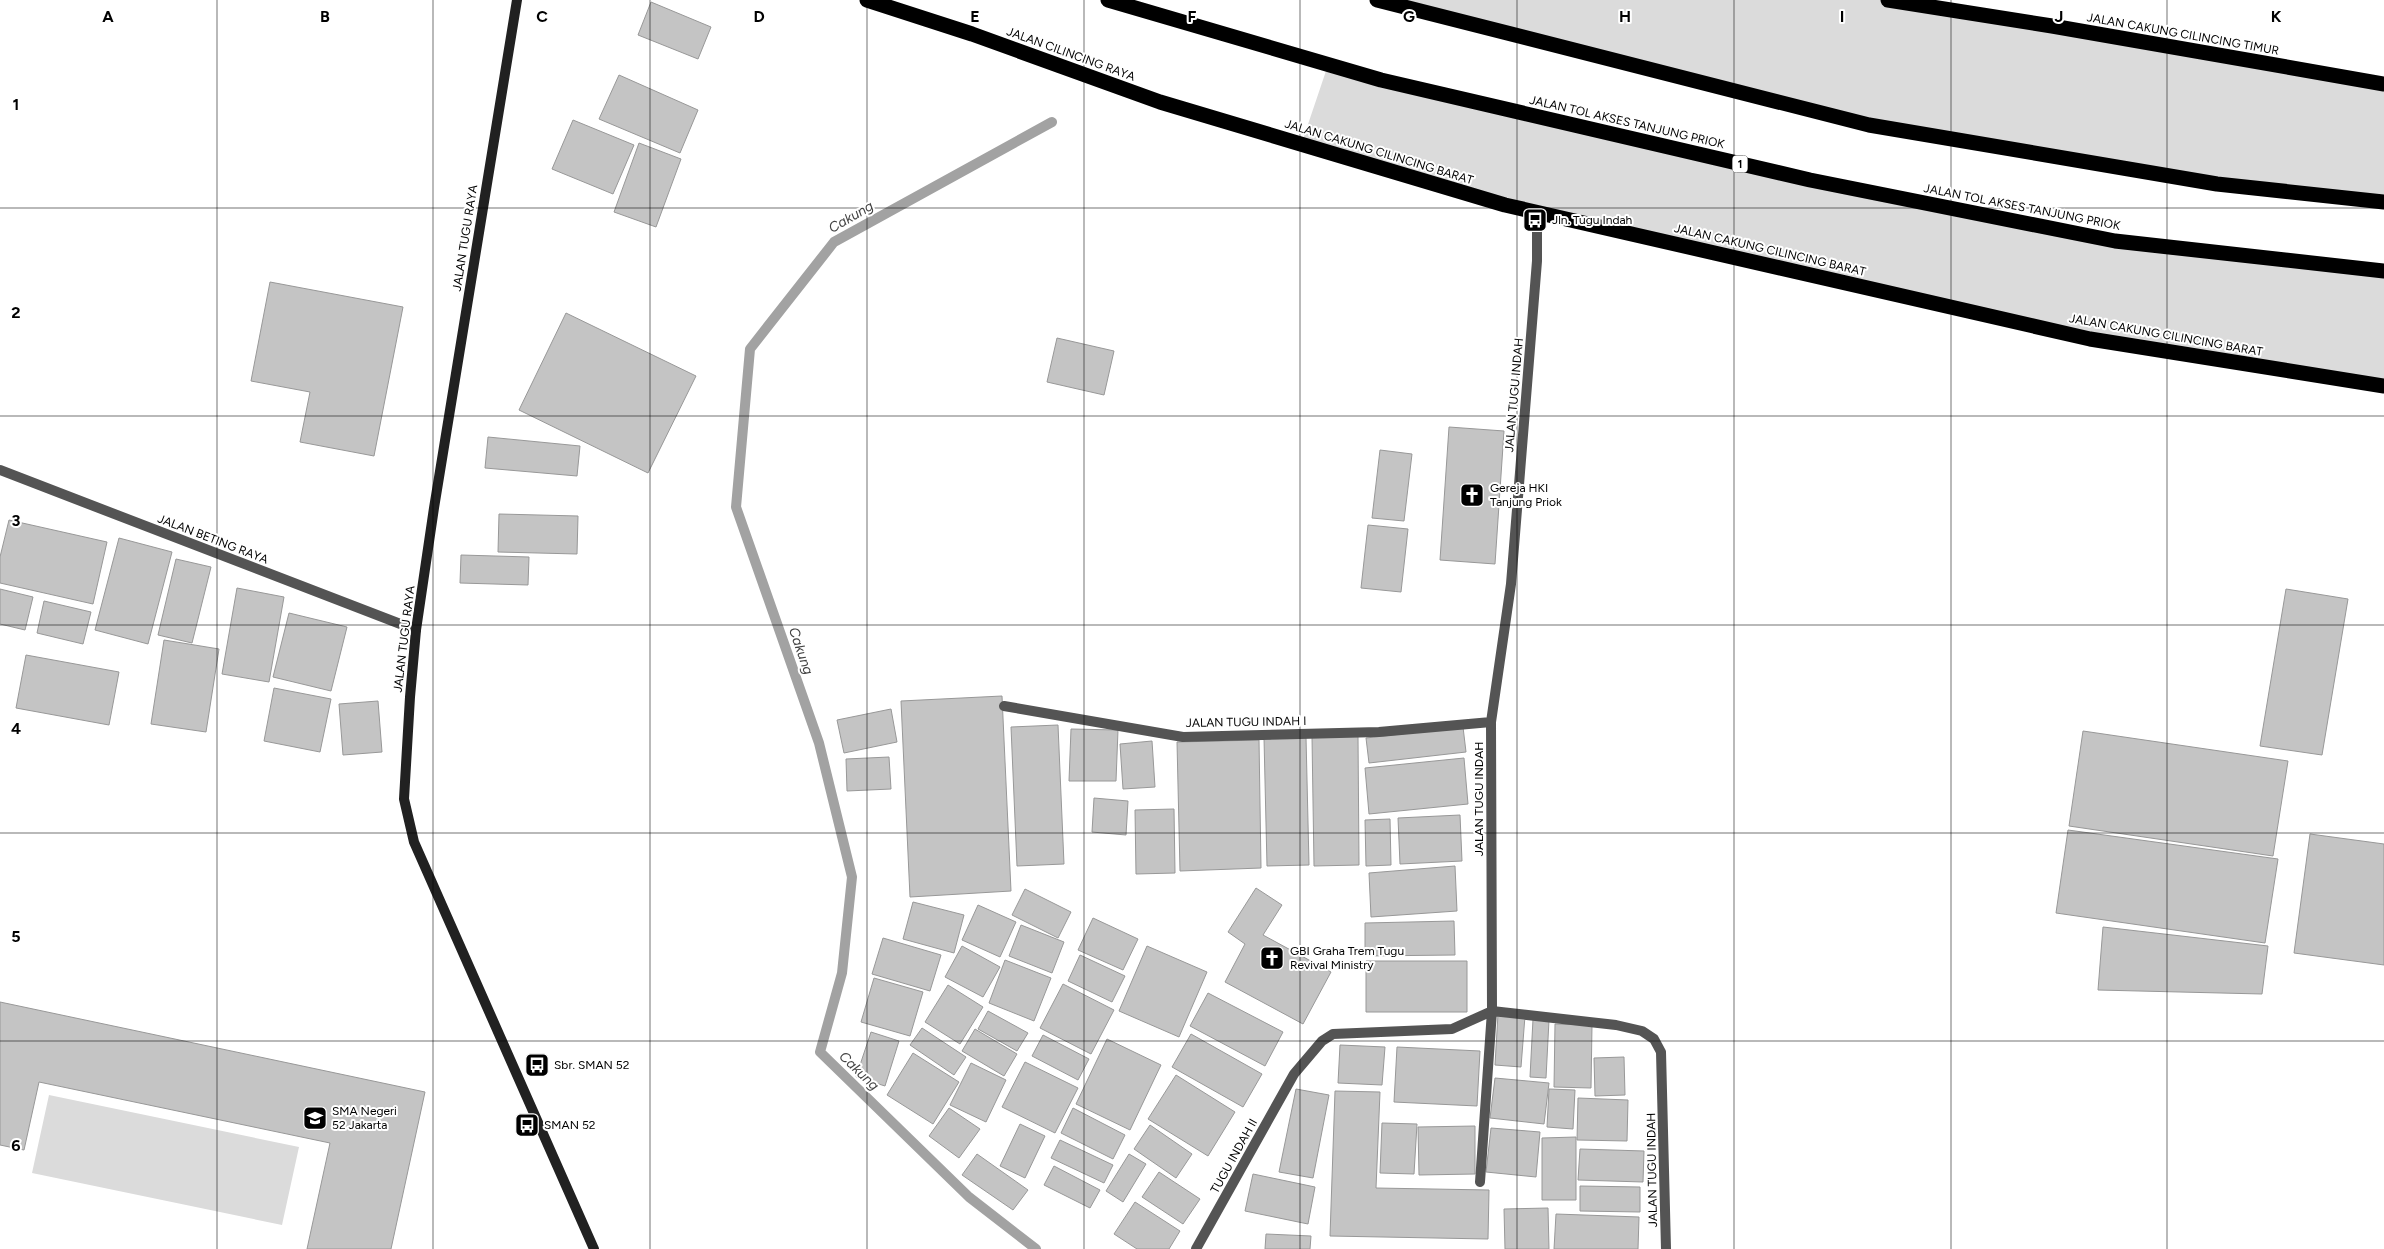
<svg xmlns="http://www.w3.org/2000/svg" width="2384" height="1249" viewBox="0 0 2384 1249" font-family="Figtree,sans-serif">
	<rect width="100%" height="100%" fill="#fff"/>
	<path fill="#dbdbdb" d="M 1380,0 L 1888,0 L 2384,82 L 2384,202 L 1869,125 Z
		M 1328,65 L 2115,241 L 2384,271 L 2384,386 L 2090,339 L 1577,221 L 1301,145 Z
		M 49,1095 L 299,1147 L 282,1225 L 32,1173 Z"/>
	<g fill="none" stroke-linecap="round" stroke-linejoin="round">
		<path stroke="#a2a2a2" stroke-width="10" d="M 1036,1249 L 969,1197 L 820,1052 L 842,973 L 852,877 L 819,743 L 736,507 L 750,349 L 834,242 L 1052,122"/>
	</g>
	<path fill="#c4c4c4" stroke="#989898" d="M 651,2 L 711,27 L 698,59 L 638,35 Z
		M 619,75 L 698,110 L 680,153 L 599,119 Z
		M 573,120 L 634,145 L 613,194 L 552,169 Z
		M 639,143 L 681,159 L 656,227 L 614,212 Z
		M 270,282 L 403,307 L 374,456 L 300,442 L 310,392 L 251,381 Z
		M 566,313 L 696,376 L 648,473 L 519,410 Z
		M 1057,338 L 1114,351 L 1104,395 L 1047,382 Z
		M 1449,427 L 1504,431 L 1495,564 L 1440,560 Z
		M 488,437 L 580,446 L 577,476 L 485,468 Z
		M 1380,450 L 1412,454 L 1404,521 L 1372,518 Z
		M 499,514 L 578,516 L 577,554 L 498,552 Z
		M 9,520 L 107,542 L 93,604 L 0,583 L 0,557 Z
		M 1368,525 L 1408,529 L 1401,592 L 1361,588 Z
		M 119,538 L 172,552 L 148,644 L 95,630 Z
		M 461,555 L 529,557 L 528,585 L 460,583 Z
		M 176,559 L 211,567 L 192,643 L 158,635 Z
		M 237,588 L 284,597 L 269,682 L 222,674 Z
		M 0,589 L 33,597 L 25,630 L 0,624 Z
		M 2286,589 L 2348,599 L 2322,755 L 2260,746 Z
		M 44,601 L 91,612 L 83,644 L 37,633 Z
		M 289,613 L 347,627 L 331,691 L 273,677 Z
		M 164,640 L 219,649 L 206,732 L 151,724 Z
		M 26,655 L 119,672 L 109,725 L 16,708 Z
		M 274,688 L 331,699 L 320,752 L 264,741 Z
		M 1002,696 L 1011,891 L 910,897 L 901,701 Z
		M 378,701 L 382,752 L 343,755 L 339,704 Z
		M 891,709 L 897,742 L 844,753 L 837,720 Z
		M 1058,725 L 1064,864 L 1017,866 L 1011,727 Z
		M 1463,727 L 1466,752 L 1369,763 L 1366,738 Z
		M 1071,729 L 1118,730 L 1116,781 L 1069,781 Z
		M 2083,731 L 2288,761 L 2273,856 L 2069,826 Z
		M 1358,736 L 1359,865 L 1314,866 L 1312,737 Z
		M 1306,737 L 1309,865 L 1267,866 L 1264,738 Z
		M 1259,740 L 1261,868 L 1180,871 L 1177,742 Z
		M 1152,741 L 1155,787 L 1123,789 L 1120,744 Z
		M 889,757 L 891,789 L 847,791 L 846,759 Z
		M 1464,758 L 1468,804 L 1369,814 L 1365,768 Z
		M 1094,798 L 1128,801 L 1126,835 L 1092,832 Z
		M 1174,809 L 1175,873 L 1136,874 L 1135,810 Z
		M 1460,815 L 1462,861 L 1400,864 L 1398,818 Z
		M 1390,819 L 1391,865 L 1366,866 L 1365,820 Z
		M 2068,830 L 2278,859 L 2265,943 L 2056,913 Z
		M 2310,834 L 2384,844 L 2384,965 L 2294,953 Z
		M 1455,866 L 1457,911 L 1371,917 L 1369,873 Z
		M 1256,888 L 1282,905 L 1263,935 L 1331,972 L 1303,1024 L 1225,982 L 1245,944 L 1228,932 Z
		M 1025,889 L 1071,912 L 1058,938 L 1012,915 Z
		M 913,902 L 964,915 L 954,953 L 903,939 Z
		M 978,905 L 1016,922 L 1000,957 L 962,940 Z
		M 1093,918 L 1138,939 L 1123,970 L 1078,950 Z
		M 1454,921 L 1455,955 L 1365,956 L 1365,923 Z
		M 1021,925 L 1064,942 L 1052,973 L 1009,956 Z
		M 2103,927 L 2268,946 L 2262,994 L 2098,990 Z
		M 883,938 L 941,955 L 930,991 L 872,974 Z
		M 962,946 L 1000,967 L 983,997 L 945,977 Z
		M 1147,946 L 1207,972 L 1179,1037 L 1119,1011 Z
		M 1080,955 L 1125,976 L 1112,1002 L 1068,981 Z
		M 1005,960 L 1051,978 L 1034,1021 L 989,1003 Z
		M 1366,961 L 1467,961 L 1467,1012 L 1366,1012 Z
		M 874,978 L 923,992 L 910,1036 L 861,1022 Z
		M 1063,984 L 1114,1010 L 1091,1054 L 1040,1028 Z
		M 948,985 L 983,1007 L 960,1044 L 925,1022 Z
		M 1208,993 L 1283,1032 L 1265,1066 L 1190,1026 Z
		M 0,1002 L 425,1092 L 391,1249 L 307,1249 L 330,1143 L 39,1082 L 24,1150 L 0,1145 Z
		M 988,1011 L 1028,1033 L 1017,1051 L 978,1029 Z
		M 1498,1014 L 1525,1016 L 1521,1067 L 1495,1065 Z
		M 1533,1019 L 1549,1020 L 1546,1078 L 1530,1077 Z
		M 1555,1024 L 1592,1025 L 1591,1088 L 1554,1087 Z
		M 922,1028 L 966,1057 L 954,1075 L 910,1045 Z
		M 975,1029 L 1017,1054 L 1004,1076 L 962,1051 Z
		M 871,1032 L 899,1041 L 885,1086 L 856,1077 Z
		M 1191,1034 L 1262,1074 L 1243,1107 L 1172,1067 Z
		M 1043,1035 L 1089,1059 L 1078,1080 L 1032,1056 Z
		M 1107,1039 L 1161,1065 L 1130,1130 L 1076,1104 Z
		M 1340,1045 L 1385,1047 L 1382,1085 L 1338,1083 Z
		M 1397,1047 L 1480,1051 L 1477,1106 L 1394,1102 Z
		M 913,1053 L 959,1082 L 933,1124 L 887,1095 Z
		M 1624,1057 L 1625,1095 L 1595,1096 L 1594,1058 Z
		M 1025,1062 L 1078,1088 L 1055,1133 L 1002,1107 Z
		M 971,1063 L 1006,1080 L 986,1122 L 950,1105 Z
		M 1176,1075 L 1235,1112 L 1208,1156 L 1148,1119 Z
		M 1495,1078 L 1549,1083 L 1544,1124 L 1490,1118 Z
		M 1296,1089 L 1329,1095 L 1313,1178 L 1279,1172 Z
		M 1549,1089 L 1575,1090 L 1573,1129 L 1547,1127 Z
		M 1335,1091 L 1380,1092 L 1376,1188 L 1489,1190 L 1488,1239 L 1330,1236 Z
		M 1578,1098 L 1628,1100 L 1627,1141 L 1577,1140 Z
		M 949,1108 L 980,1129 L 959,1158 L 929,1136 Z
		M 1073,1108 L 1125,1135 L 1113,1159 L 1061,1133 Z
		M 1382,1123 L 1417,1124 L 1414,1174 L 1380,1173 Z
		M 1020,1124 L 1045,1136 L 1025,1178 L 1000,1166 Z
		M 1150,1125 L 1192,1154 L 1176,1178 L 1134,1149 Z
		M 1475,1126 L 1475,1174 L 1419,1175 L 1418,1127 Z
		M 1491,1128 L 1540,1132 L 1536,1177 L 1486,1172 Z
		M 1576,1137 L 1576,1200 L 1542,1200 L 1542,1138 Z
		M 1060,1140 L 1113,1165 L 1104,1183 L 1051,1158 Z
		M 1580,1149 L 1644,1151 L 1643,1182 L 1578,1180 Z
		M 977,1154 L 1028,1190 L 1013,1210 L 962,1175 Z
		M 1129,1154 L 1146,1164 L 1123,1202 L 1106,1191 Z
		M 1054,1166 L 1100,1190 L 1090,1208 L 1044,1185 Z
		M 1159,1172 L 1200,1199 L 1183,1224 L 1142,1197 Z
		M 1253,1174 L 1315,1187 L 1308,1224 L 1245,1211 Z
		M 1580,1186 L 1640,1187 L 1640,1212 L 1580,1211 Z
		M 1135,1202 L 1180,1231 L 1169,1249 L 1137,1249 L 1114,1234 Z
		M 1548,1208 L 1549,1249 L 1505,1249 L 1504,1209 Z
		M 1556,1214 L 1639,1217 L 1638,1249 L 1554,1249 Z
		M 1266,1234 L 1311,1236 L 1310,1249 L 1265,1249 Z"/>
	<g fill="none" stroke-linecap="round" stroke-linejoin="round">
		<path stroke="#545454" stroke-width="10" d="M 0,470 L 416,630
			M 1004,706 L 1183,737 L 1379,732 L 1491,722
			M 1492,1011 L 1616,1025 L 1642,1031 L 1654,1039 L 1661,1052 L 1666,1249
			M 1480,1182 L 1492,1011 L 1491,722 L 1511,584 L 1537,261 L 1537,213
			M 1196,1249 L 1294,1074 L 1322,1041 L 1333,1034 L 1452,1029 L 1492,1011"/>
		<path stroke="#212121" stroke-width="10" d="M 517,0 L 434,508 L 416,630 L 410,697 L 404,799 L 414,842 L 594,1249"/>
		<path stroke="#000" stroke-width="15" d="M 867,0 L 972,34 L 1160,102 L 1505,205 L 2090,339 L 2384,386
			M 1108,0 L 1381,80 L 1810,180 L 2115,241 L 2384,271
			M 1377,0 L 1869,125 L 2217,184 L 2384,202
			M 1888,0 L 2052,26 L 2384,84"/>
	</g>
	<path fill="none" stroke="#000" stroke-width="1" stroke-opacity="0.55" d="M 217,0 L 217,1249M 433,0 L 433,1249M 650,0 L 650,1249M 867,0 L 867,1249M 1084,0 L 1084,1249M 1300,0 L 1300,1249M 1517,0 L 1517,1249M 1734,0 L 1734,1249M 1951,0 L 1951,1249M 2167,0 L 2167,1249M 0,208 L 2384,208M 0,416 L 2384,416M 0,625 L 2384,625M 0,833 L 2384,833M 0,1041 L 2384,1041"/>
	<defs>
		<g id="bus-square" transform="scale(1.25)"><rect x="-9" y="-9" width="18" height="18" rx="4" fill="#000" stroke="#fff"/><path d="M-5-6H5V4H4V6H2V4H-2V6H-4V4H-5ZM-3.5-4V0h7V-4ZM-3.5 1.2v1.5H-2V1.2ZM2 1.2v1.5H3.5V1.2Z" fill="#fff"/></g>
		<g id="church-square" transform="scale(1.25)"><rect x="-9" y="-9" width="18" height="18" rx="4" fill="#000" stroke="#fff"/><path d="M-1.2-6h2.4v3.5h3.3v2.4h-3.3V6h-2.4V-.1h-3.3v-2.4h3.3Z" fill="#fff"/></g>
		<g id="school-square" transform="scale(1.25)"><rect x="-9" y="-9" width="18" height="18" rx="4" fill="#000" stroke="#fff"/><path d="M0-5L7-2L0 1L-7-2ZM-4 1L0 2.5L4 1V4Q0 6-4 4Z" fill="#fff"/></g>
	</defs>
	<g fill-rule="evenodd">
		<use href="#bus-square" x="1535" y="220"/>
		<use href="#church-square" x="1472" y="495"/>
		<use href="#church-square" x="1272" y="958"/>
		<use href="#bus-square" x="537" y="1065"/>
		<use href="#school-square" x="315" y="1118"/>
		<use href="#bus-square" x="527" y="1125"/>
	</g>
	<g text-anchor="middle" dominant-baseline="central" stroke-width="4" stroke-linejoin="round" paint-order="stroke">
		<rect fill="#fff" stroke="#4c4c4c" stroke-width="1" x="1732.5" y="155.5" width="15" height="17" rx="4"/>
		<g font-size="11" font-weight="bold" fill="#000">
			<text x="1740" y="164">1</text>
		</g>
		<g font-size="12" fill="#000" stroke="#fff">
			<text transform="translate(2183 34) rotate(10)">JALAN CAKUNG CILINCING TIMUR</text>
			<text transform="translate(1071 54) rotate(20)">JALAN CILINCING RAYA</text>
			<text transform="translate(1627 122) rotate(13)">JALAN TOL AKSES TANJUNG PRIOK</text>
			<text transform="translate(1379 152) rotate(17)">JALAN CAKUNG CILINCING BARAT</text>
			<text transform="translate(2022 207) rotate(11)">JALAN TOL AKSES TANJUNG PRIOK</text>
			<text transform="translate(465 238) rotate(-81)">JALAN TUGU RAYA</text>
			<text transform="translate(1770 250) rotate(13)">JALAN CAKUNG CILINCING BARAT</text>
			<text transform="translate(2166 335) rotate(10)">JALAN CAKUNG CILINCING BARAT</text>
			<text transform="translate(1514 395) rotate(-85)">JALAN TUGU INDAH</text>
			<text transform="translate(213 539) rotate(21)">JALAN BETING RAYA</text>
			<text transform="translate(404 639) rotate(-83)">JALAN TUGU RAYA</text>
			<text transform="translate(1246 722) rotate(-1)">JALAN TUGU INDAH I</text>
			<text transform="translate(1479 799) rotate(-90)">JALAN TUGU INDAH</text>
			<text transform="translate(1234 1156) rotate(-61)">TUGU INDAH II</text>
			<text transform="translate(1652 1170) rotate(-91)">JALAN TUGU INDAH</text>
		</g>
		<g font-size="12" fill="#000" stroke="#fff" text-anchor="start">
			<text x="1552" y="220">Jln. Tugu Indah</text>
			<text x="1490" y="488">Gereja HKI<tspan x="1490" dy="14">Tanjung Priok</tspan></text>
			<text x="1290" y="951">GBI Graha Trem Tugu<tspan x="1290" dy="14">Revival Ministry</tspan></text>
			<text x="554" y="1065">Sbr. SMAN 52</text>
			<text x="332" y="1111">SMA Negeri<tspan x="332" dy="14">52 Jakarta</tspan></text>
			<text x="544" y="1125">SMAN 52</text>
		</g>
		<g font-size="14" font-style="italic" fill="#434343" stroke="#fff">
			<text transform="translate(851 217) rotate(-30)">Cakung</text>
			<text transform="translate(801 651) rotate(71)">Cakung</text>
			<text transform="translate(859 1071) rotate(44)">Cakung</text>
		</g>
	</g>
	<g font-size="16" text-anchor="middle" font-weight="bold" fill="#000" stroke="#fff" stroke-width="4" stroke-linejoin="round" paint-order="stroke">
		<text x="108" y="22">A</text>
		<text x="325" y="22">B</text>
		<text x="542" y="22">C</text>
		<text x="759" y="22">D</text>
		<text x="975" y="22">E</text>
		<text x="1192" y="22">F</text>
		<text x="1409" y="22">G</text>
		<text x="1625" y="22">H</text>
		<text x="1842" y="22">I</text>
		<text x="2059" y="22">J</text>
		<text x="2276" y="22">K</text>
		<text x="16" y="110">1</text>
		<text x="16" y="318">2</text>
		<text x="16" y="526">3</text>
		<text x="16" y="734">4</text>
		<text x="16" y="942">5</text>
		<text x="16" y="1151">6</text>
	</g>
</svg>
